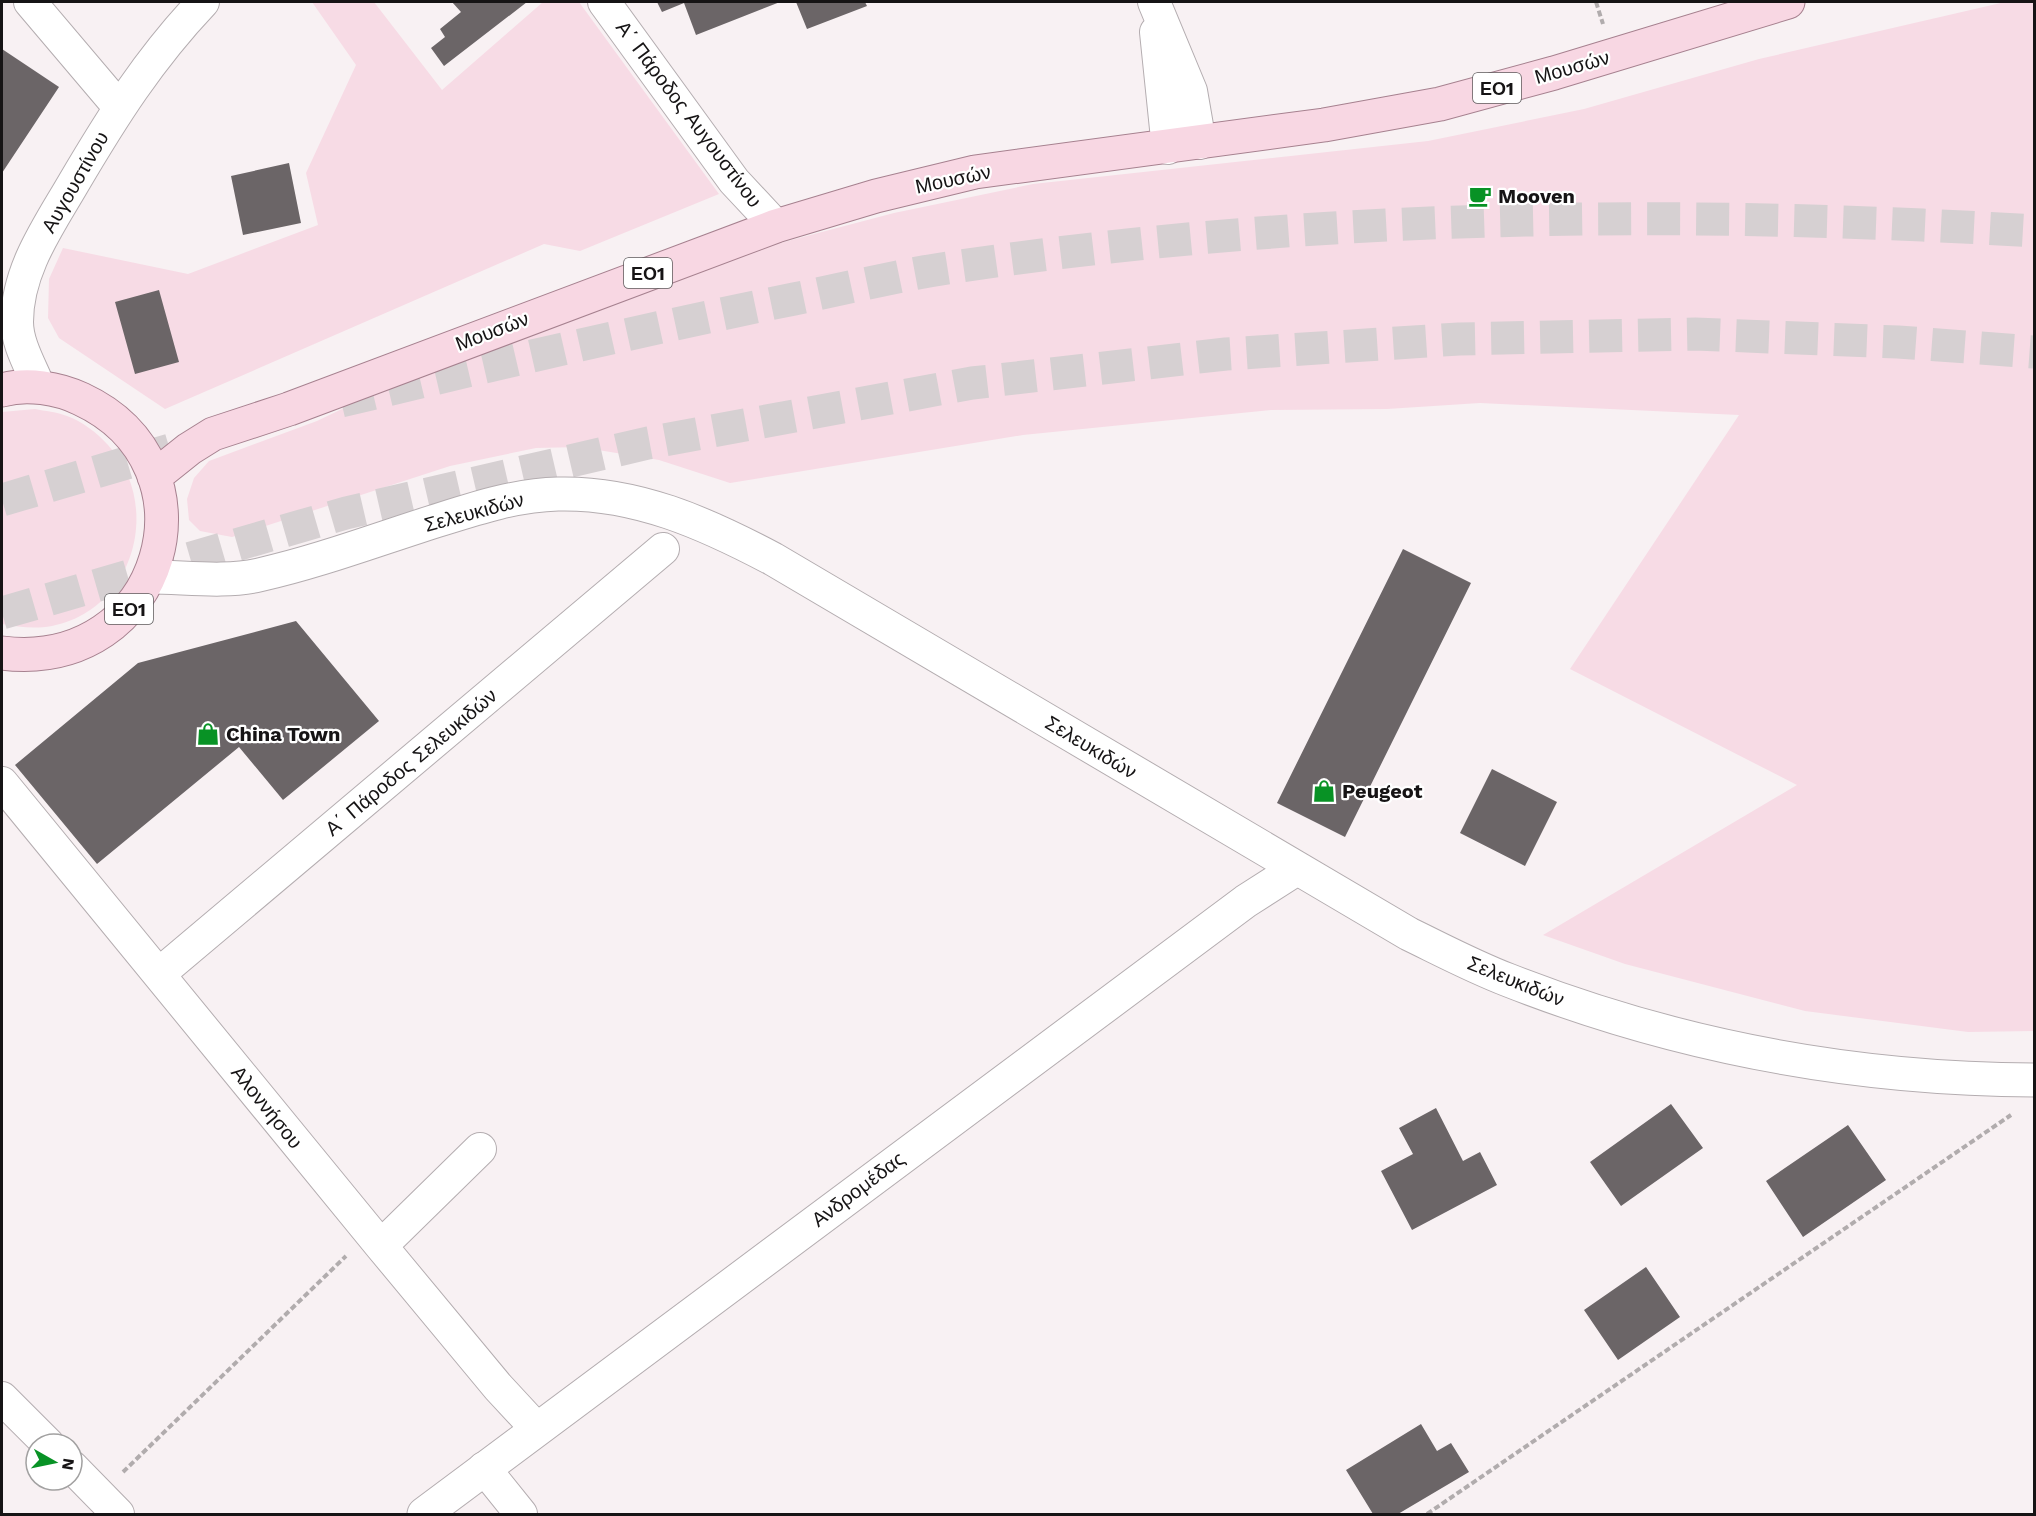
<svg xmlns="http://www.w3.org/2000/svg" width="2036" height="1516" viewBox="0 0 2036 1516" font-family="'Work Sans',sans-serif">
	<rect width="100%" height="100%" fill="#f8f1f3"/>
	<path fill="#f7dbe5" d="M 312,2 L 374,2 L 442,90 L 543,2 L 579,2 L 719,194 L 580,251 L 544,244 L 165,409 L 59,338 L 48,318 L 49,279 L 63,248 L 188,274 L 318,225 L 306,173 L 356,65 Z
		M 2005,2 L 2034,2 L 2034,1031 L 1968,1032 L 1805,1011 L 1625,964 L 1543,935 L 1797,785 L 1570,669 L 1739,415 L 1480,403 L 1387,409 L 1271,410 L 1023,435 L 730,483 L 659,460 L 580,447 L 536,448 L 450,466 L 232,537 L 200,531 L 189,520 L 187,499 L 194,478 L 209,461 L 317,421 L 442,361 L 757,249 L 894,213 L 1033,184 L 1428,141 L 1584,109 L 1759,59 Z
		M 35,409 C 45,411 57,412 67,416 C 82,421 97,433 108,445 C 163,504 135,610 52,626 C 34,629 19,627 2,624 L 2,412 Z"/>
	<path fill="#6b6567" d="M 452,2 L 527,2 L 444,66 L 431,48 L 445,37 L 440,29 L 461,12 Z
		M 657,2 L 780,2 L 696,35 L 684,3 L 662,12 Z
		M 796,2 L 865,2 L 867,6 L 807,29 Z
		M 2,49 L 59,87 L 2,173 Z
		M 289,163 L 301,223 L 243,235 L 231,176 Z
		M 159,290 L 179,362 L 135,374 L 115,302 Z
		M 1403,549 L 1471,583 L 1345,837 L 1277,803 Z
		M 296,621 L 379,721 L 283,800 L 239,747 L 97,864 L 15,765 L 138,663 Z
		M 1492,769 L 1557,802 L 1525,866 L 1460,833 Z
		M 1671,1104 L 1703,1148 L 1621,1206 L 1590,1162 Z
		M 1436,1108 L 1463,1161 L 1480,1152 L 1497,1185 L 1412,1230 L 1381,1171 L 1413,1154 L 1399,1128 Z
		M 1848,1125 L 1886,1180 L 1803,1237 L 1766,1181 Z
		M 1646,1267 L 1680,1317 L 1618,1360 L 1584,1310 Z
		M 1421,1424 L 1437,1451 L 1451,1443 L 1469,1472 L 1398,1514 L 1373,1514 L 1346,1470 Z"/>
	<g fill="none" stroke-linecap="round" stroke-linejoin="round">
		<path stroke="#d6d0d2" stroke-width="33" stroke-dasharray="33 16" stroke-linecap="butt" d="M 341,401 C 491,365 642,330 794,299 C 847,288 900,275 954,267 C 1312,214 1674,209 2034,231
			M 2,500 L 170,450
			M 2,613 L 346,513 L 648,443 L 972,383 L 1226,354 L 1459,339 L 1695,334 L 1898,342 L 2034,352"/>
		<g stroke="#b4adb0" stroke-width="34">
			<path id="minor" d="M 30,2 L 119,107
				M 604,2 L 734,181 L 776,226
				M 1154,2 L 1191,91 L 1200,143
				M 1156,32 L 1168,148
				M 39,387 C 31,367 17,344 17,322 C 17,270 48,227 73,184 C 113,116 149,59 203,2
				M 2,783 L 381,1246 L 498,1387 L 536,1428
				M 159,974 L 663,549
				M 381,1246 L 480,1149
				M 2,1398 L 48,1444
				M 72,1467 L 118,1514
				M 484,1468 L 521,1514"/>
		</g>
		<g stroke="#b4adb0" stroke-width="35">
			<path id="tertiary" d="M 150,577 C 185,577 224,583 259,575 C 321,561 381,538 442,519 C 480,507 518,495 558,494 C 636,492 705,523 773,559 L 1409,934 C 1442,950 1474,967 1508,980 C 1676,1046 1854,1079 2034,1080
				M 424,1514 L 1246,901 L 1296,869"/>
		</g>
		<g stroke="#a6818f" stroke-width="35">
			<path id="primary" d="M 2,390 C 27,383 58,388 81,399 C 223,465 165,673 2,653
				M 154,477 L 189,449 L 213,434 L 289,409 L 776,226 L 876,196 L 975,172 L 1324,125 L 1440,104 L 1554,73 L 1788,2"/>
		</g>
		<path stroke="#b1acad" stroke-width="4" stroke-dasharray="6 3" stroke-linecap="butt" d="M 1596,2 L 1603,24
			M 123,1472 L 346,1256
			M 1427,1514 L 2011,1115"/>
		<use href="#minor" stroke="#fff" stroke-width="32"/>
		<use href="#tertiary" stroke="#fff" stroke-width="33"/>
		<use href="#primary" stroke="#f8d7e3" stroke-width="33"/>
	</g>
	<defs>
		<g id="cafe-bare" transform="scale(1.8)"><path d="M-5.5-4.5H6V0H3Q3 3.5 0 3.5H-2.5Q-5.5 3.5-5.5 0ZM3-3.2v2h1.7v-2ZM-6 4.5H4V6H-6Z" fill="#089225" stroke="#fff" stroke-width="2.5" paint-order="stroke"/></g>
		<g id="shop-bare" transform="scale(1.8)"><path d="M-5-2.5h2.3a2.7 3.5 0 0 1 5.4 0H5L5.5 6h-11ZM-1.5-2.5h3a1.5 2.3 0 0 0-3 0Z" fill="#089225" stroke="#fff" stroke-width="2.5" paint-order="stroke"/></g>
	</defs>
	<g fill-rule="evenodd">
		<use href="#cafe-bare" x="1480" y="196"/>
		<use href="#shop-bare" x="208" y="734"/>
		<use href="#shop-bare" x="1324" y="791"/>
	</g>
	<g text-anchor="middle" dominant-baseline="central" stroke-width="4.5" stroke-linejoin="round" paint-order="stroke">
		<g fill="#fff" stroke="#5c5a5b" stroke-width="1.5">
			<rect x="1473" y="73" width="48" height="30" rx="4.5"/>
			<rect x="624" y="258" width="48" height="30" rx="4.5"/>
			<rect x="105" y="594" width="48" height="30" rx="4.5"/>
		</g>
		<g font-size="18" font-weight="bold" fill="#161415">
			<text x="1497" y="88">ΕΟ1</text>
			<text x="648" y="273">ΕΟ1</text>
			<text x="129" y="609">ΕΟ1</text>
		</g>
		<g font-size="20" fill="#161415" stroke="#fff">
			<text transform="translate(1572 67) rotate(-16)">Μουσών</text>
			<text transform="translate(689 114) rotate(53)">Α΄ Πάροδος Αυγουστίνου</text>
			<text transform="translate(953 179) rotate(-12)">Μουσών</text>
			<text transform="translate(75 182) rotate(-60)">Αυγουστίνου</text>
			<text transform="translate(492 331) rotate(-21)">Μουσών</text>
			<text transform="translate(474 512) rotate(-15)">Σελευκιδών</text>
			<text transform="translate(1091 747) rotate(31)">Σελευκιδών</text>
			<text transform="translate(411 762) rotate(-40)">Α΄ Πάροδος Σελευκιδών</text>
			<text transform="translate(1516 981) rotate(22)">Σελευκιδών</text>
			<text transform="translate(267 1107) rotate(51)">Αλοννήσου</text>
			<text transform="translate(858 1189) rotate(-37)">Ανδρομέδας</text>
		</g>
		<g font-size="20" font-weight="bold" fill="#161415" stroke="#fff" text-anchor="start">
			<text x="1498" y="196">Mooven</text>
			<text x="226" y="734">China Town</text>
			<text x="1342" y="791">Peugeot</text>
		</g>
	</g>
	<rect width="2036" height="1516" fill="none" stroke="#161415" stroke-width="6"/>
	<g transform="translate(54 1462) rotate(99)"><circle r="28" fill="#ffffff" stroke="#a2a1a1" stroke-width="1.5"/>
	<path d="M0-4.5L10 22L0 15L-10 22Z" fill="#089225"/>
	<text y="-9" font-size="16" font-weight="bold" text-anchor="middle" fill="#161415">N</text>
	</g>
</svg>
